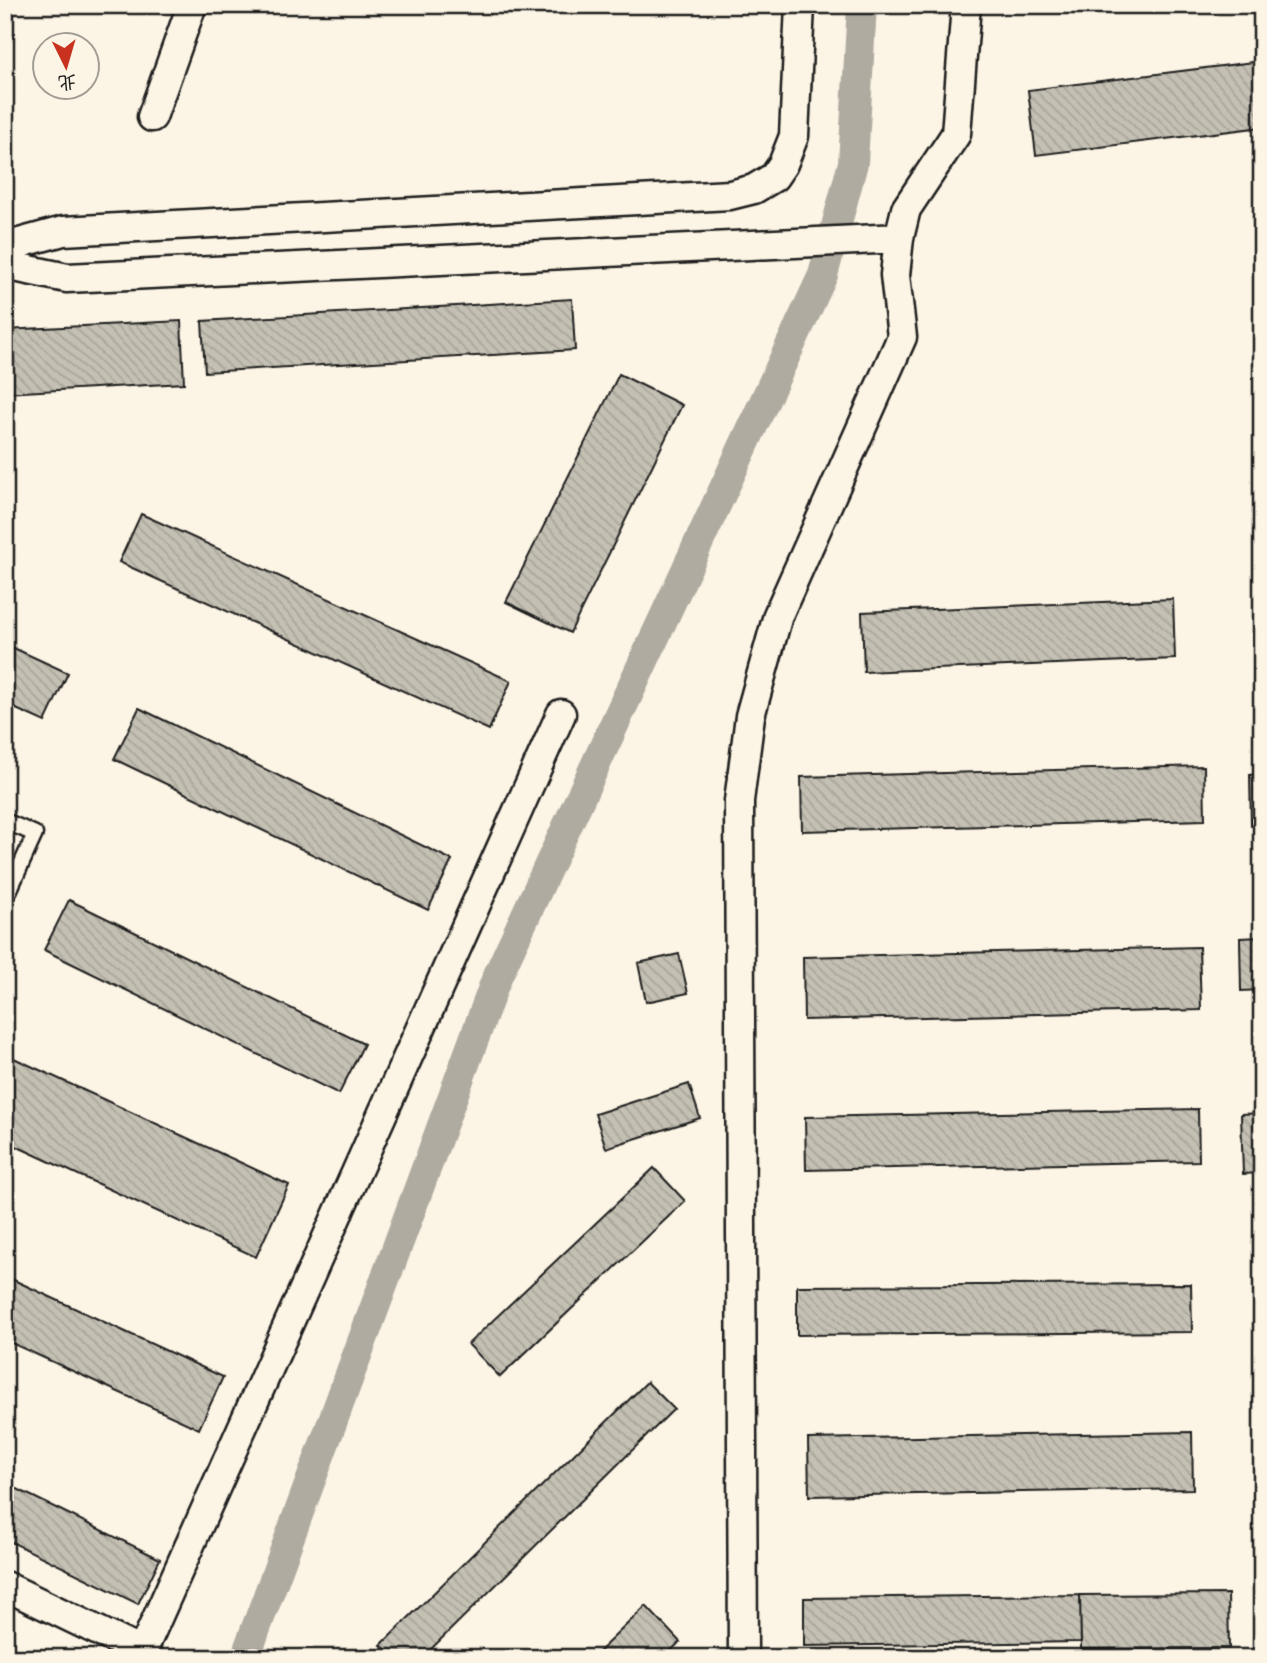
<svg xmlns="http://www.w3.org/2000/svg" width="1267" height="1663" viewBox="0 0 1267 1663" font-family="Itim,'LXGW WenKai TC',sans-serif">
	<defs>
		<pattern id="building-back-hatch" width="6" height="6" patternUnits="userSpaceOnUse" patternTransform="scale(1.75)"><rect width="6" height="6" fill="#c4c0b3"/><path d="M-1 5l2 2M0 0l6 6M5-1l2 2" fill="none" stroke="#a8a499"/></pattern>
	</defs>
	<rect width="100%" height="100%" fill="#fcf5e5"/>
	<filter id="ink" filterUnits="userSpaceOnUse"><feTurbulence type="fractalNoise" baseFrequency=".0143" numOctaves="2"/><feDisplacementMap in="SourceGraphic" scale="14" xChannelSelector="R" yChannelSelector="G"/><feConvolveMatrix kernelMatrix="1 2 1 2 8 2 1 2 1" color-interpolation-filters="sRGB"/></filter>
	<g filter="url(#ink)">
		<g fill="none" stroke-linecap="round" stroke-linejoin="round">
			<path stroke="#b0aba1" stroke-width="30" d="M 245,1658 L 497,977 L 823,275 L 853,163 L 862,5"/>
		</g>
		<path fill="url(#building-back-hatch)" stroke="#1c1c1c" stroke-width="2" d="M 1262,61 L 1262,127 L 1036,155 L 1028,90 Z
			M 572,299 L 575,350 L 205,372 L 202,321 Z
			M 181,321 L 184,383 L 5,393 L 5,330 Z
			M 619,374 L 682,405 L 570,633 L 506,602 Z
			M 141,514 L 511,681 L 489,730 L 119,562 Z
			M 1173,599 L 1175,659 L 864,672 L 862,612 Z
			M 5,644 L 68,673 L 45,722 L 5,704 Z
			M 139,708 L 452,860 L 428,910 L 114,759 Z
			M 1204,766 L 1205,820 L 802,831 L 801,777 Z
			M 1262,774 L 1262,825 L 1251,826 L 1250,775 Z
			M 69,900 L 364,1044 L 339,1094 L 44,950 Z
			M 1262,937 L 1262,990 L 1241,991 L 1240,938 Z
			M 1199,947 L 1201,1010 L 804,1020 L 803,957 Z
			M 679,954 L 688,993 L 646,1002 L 638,963 Z
			M 5,1054 L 289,1185 L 256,1257 L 5,1141 Z
			M 689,1084 L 700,1118 L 606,1148 L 595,1114 Z
			M 1198,1109 L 1199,1161 L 806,1170 L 805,1117 Z
			M 1262,1113 L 1262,1173 L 1243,1174 L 1241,1114 Z
			M 654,1168 L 685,1201 L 500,1377 L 468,1344 Z
			M 5,1276 L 223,1377 L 199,1429 L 5,1340 Z
			M 1191,1284 L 1192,1332 L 797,1335 L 797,1286 Z
			M 647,1382 L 674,1409 L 422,1658 L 394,1658 L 381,1645 Z
			M 1192,1432 L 1193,1489 L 809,1496 L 808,1439 Z
			M 5,1483 L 160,1559 L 138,1604 L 5,1539 Z
			M 1228,1594 L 1229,1648 L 1081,1649 L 1080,1595 Z
			M 1080,1595 L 1081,1642 L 804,1646 L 804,1598 Z
			M 1254,1595 L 1262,1595 L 1262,1656 L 1256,1657 Z
			M 646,1606 L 680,1642 L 663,1658 L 592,1658 Z"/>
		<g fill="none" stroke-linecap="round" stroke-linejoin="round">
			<g stroke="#1c1c1c" stroke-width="19">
				<path id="service" d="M 5,821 L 35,834 L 5,900"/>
			</g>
			<g stroke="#1c1c1c" stroke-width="33">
				<path id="minor" d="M 152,117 L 192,5
					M 5,247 L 63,231 L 730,195 L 754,189 L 774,177 L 783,164 L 794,136 L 800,5
					M 5,265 L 67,278 L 899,238
					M 5,1586 L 142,1652
					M 142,1658 L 142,1652 L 561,714
					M 743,1658 L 739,801 L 750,716 L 778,615 L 902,337 L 895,275 L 899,238 L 906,209 L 956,134 L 966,5"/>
			</g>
			<use href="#service" stroke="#fcf5e5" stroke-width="14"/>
			<use href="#minor" stroke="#fcf5e5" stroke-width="28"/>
		</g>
	</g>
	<rect width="1267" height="1663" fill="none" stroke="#fcf5e5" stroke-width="28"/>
	<rect x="14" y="14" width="1239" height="1635" fill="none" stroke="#1c1c1c" stroke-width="2.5" filter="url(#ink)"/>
	<g transform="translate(66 66) rotate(175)"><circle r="33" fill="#fcf5e5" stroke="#a29e95" stroke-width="2"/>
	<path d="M0-5L12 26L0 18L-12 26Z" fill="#c8321e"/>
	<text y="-10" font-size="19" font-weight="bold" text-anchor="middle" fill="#1c1c1c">北</text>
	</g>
</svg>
